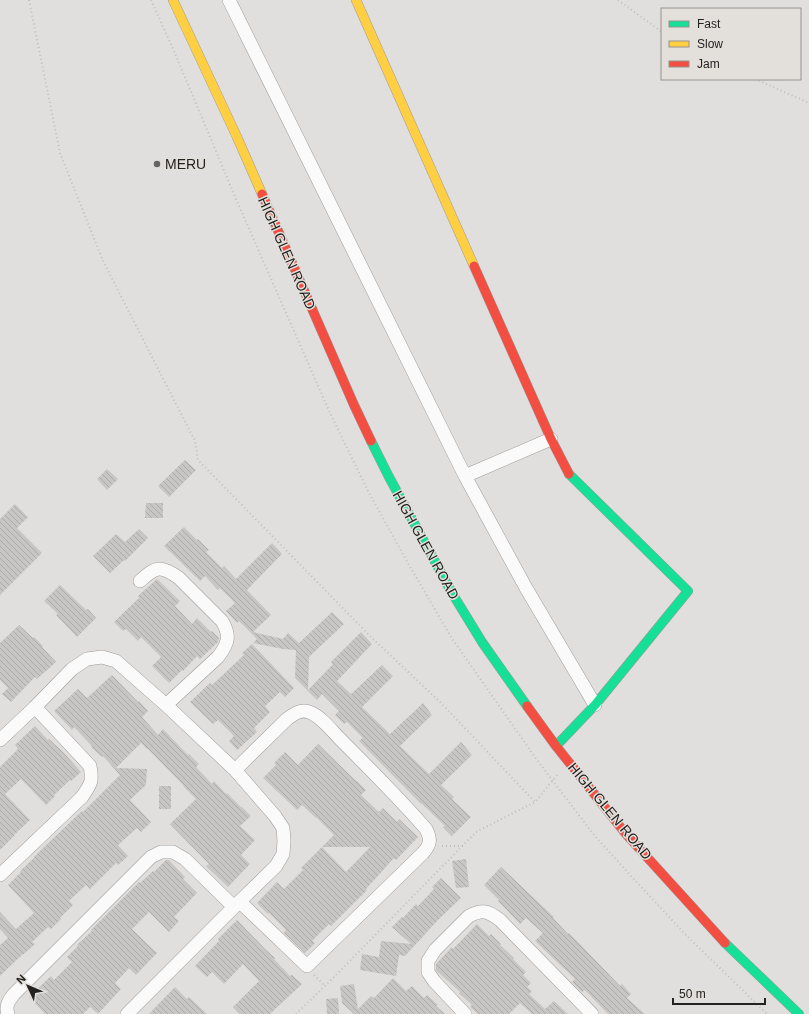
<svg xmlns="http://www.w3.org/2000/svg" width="809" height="1014" viewBox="0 0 809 1014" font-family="Helvetica,sans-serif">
	<defs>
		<pattern id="building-back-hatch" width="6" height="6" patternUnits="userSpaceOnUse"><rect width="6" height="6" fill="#c8c6c5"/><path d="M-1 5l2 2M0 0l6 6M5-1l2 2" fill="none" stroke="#acaaa9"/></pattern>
	</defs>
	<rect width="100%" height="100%" fill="#e1dfdd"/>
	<path fill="url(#building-back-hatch)" d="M 185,460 L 196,470 L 169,497 L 158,486 Z
		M 107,469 L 118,479 L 107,490 L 97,479 Z
		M 146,503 L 163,503 L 163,518 L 145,518 Z
		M 15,504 L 28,517 L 17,528 L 42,553 L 0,595 L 0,519 Z
		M 184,527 L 197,540 L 198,539 L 209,550 L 206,552 L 222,568 L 224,566 L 236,579 L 272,543 L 282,554 L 247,590 L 271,615 L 253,632 L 283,639 L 288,633 L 299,643 L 332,612 L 344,624 L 309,657 L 308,690 L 333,664 L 331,662 L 361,632 L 372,644 L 337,681 L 351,694 L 382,665 L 393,676 L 362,707 L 390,734 L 423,703 L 432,715 L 400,746 L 429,774 L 461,742 L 472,755 L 441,785 L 454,797 L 452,799 L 471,817 L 452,836 L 443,827 L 445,826 L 421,803 L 421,804 L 359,741 L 363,738 L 347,722 L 344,724 L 335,715 L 339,711 L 322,694 L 317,700 L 295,678 L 296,650 L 283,649 L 253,643 L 257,639 L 239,621 L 237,623 L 226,611 L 235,603 L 220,588 L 218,590 L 205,576 L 200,581 L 164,546 Z
		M 139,529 L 148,538 L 125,561 L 124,560 L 110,573 L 93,556 L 116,534 L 125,542 Z
		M 157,579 L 180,601 L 175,606 L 192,624 L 197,618 L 211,632 L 212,631 L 219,638 L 218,642 L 200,659 L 197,656 L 183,671 L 182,670 L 169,683 L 152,666 L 161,657 L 141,637 L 138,641 L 126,629 L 123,631 L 114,622 L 139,598 L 138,596 Z
		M 60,585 L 86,610 L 88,609 L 96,618 L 77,637 L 56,615 L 58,614 L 44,601 Z
		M 19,625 L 33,638 L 34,637 L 43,646 L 42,647 L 56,662 L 37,679 L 35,677 L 11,702 L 2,694 L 8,688 L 0,680 L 0,643 Z
		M 252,644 L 294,688 L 285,697 L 280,692 L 265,706 L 270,712 L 254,728 L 257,732 L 237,750 L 229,741 L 234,736 L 218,720 L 213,724 L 190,702 L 210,683 L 212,685 L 244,655 L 242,653 Z
		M 112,675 L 138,702 L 139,701 L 148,711 L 142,717 L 158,735 L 163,729 L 188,755 L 189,754 L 199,764 L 196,767 L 212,784 L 214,781 L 226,794 L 227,793 L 241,807 L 242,807 L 251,816 L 240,826 L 255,840 L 241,855 L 250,864 L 228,887 L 206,866 L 209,864 L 170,824 L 196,799 L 183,786 L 184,786 L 147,748 L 147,749 L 141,743 L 116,768 L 147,769 L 146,785 L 130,800 L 151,822 L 141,832 L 137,828 L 118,845 L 128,856 L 118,865 L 116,863 L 90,889 L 86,885 L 69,901 L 73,905 L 60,918 L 61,919 L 51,929 L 48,927 L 32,942 L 35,944 L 24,954 L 23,954 L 0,976 L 0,945 L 8,938 L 0,929 L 0,912 L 16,929 L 34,913 L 8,885 L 21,872 L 20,871 L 34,858 L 34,857 L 46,845 L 82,811 L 83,812 L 120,775 L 103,756 L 102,757 L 91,747 L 92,746 L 74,727 L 72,730 L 54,711 L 78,689 L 87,698 Z
		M 35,726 L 48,740 L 49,739 L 62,751 L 81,772 L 71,781 L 70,780 L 54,795 L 55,796 L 46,805 L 21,779 L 5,794 L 30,820 L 14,835 L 15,835 L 0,850 L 0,767 L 18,749 L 15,745 Z
		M 318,744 L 356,781 L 357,781 L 366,790 L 361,795 L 379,812 L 383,808 L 397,822 L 399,819 L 418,837 L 396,860 L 394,858 L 366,889 L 367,890 L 331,926 L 329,924 L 312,941 L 315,943 L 305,953 L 284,933 L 286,930 L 269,913 L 268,914 L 257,903 L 277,882 L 284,889 L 303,870 L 301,868 L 322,847 L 346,872 L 370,847 L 322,847 L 334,835 L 317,818 L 316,818 L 302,805 L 297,810 L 263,778 L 276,765 L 274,763 L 285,752 L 298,765 Z
		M 159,786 L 171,786 L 171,809 L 159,809 Z
		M 466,859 L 469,887 L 456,888 L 452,861 Z
		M 166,860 L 169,860 L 185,877 L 183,879 L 197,893 L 174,917 L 179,921 L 169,932 L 149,912 L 132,929 L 157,953 L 136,975 L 129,968 L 115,983 L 121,989 L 98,1014 L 90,1007 L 83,1014 L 45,1014 L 29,997 L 51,976 L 54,980 L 72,962 L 67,957 L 78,946 L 77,945 L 92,931 L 91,930 L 139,882 L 140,883 L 153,871 L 154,872 Z
		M 501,867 L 554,917 L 553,918 L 568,934 L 569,933 L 579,943 L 620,986 L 622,984 L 631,994 L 627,998 L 645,1014 L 608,1014 L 585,990 L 582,992 L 572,982 L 575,979 L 535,941 L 543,933 L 526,918 L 520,924 L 498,901 L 499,900 L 484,885 Z
		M 441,878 L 461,898 L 438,920 L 405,956 L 399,955 L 396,976 L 360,970 L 362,954 L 379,957 L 381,941 L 411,944 L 392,927 L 402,917 L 403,918 L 416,904 L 418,906 L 434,889 L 432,887 Z
		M 237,920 L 265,949 L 275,958 L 274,959 L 290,976 L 292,975 L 302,984 L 270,1014 L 240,1014 L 233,1007 L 259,981 L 243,964 L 224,984 L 212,972 L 207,977 L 195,966 L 219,941 L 218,939 Z
		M 477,924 L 489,936 L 491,934 L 501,944 L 500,945 L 514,958 L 513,959 L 526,972 L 523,975 L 531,983 L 527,987 L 532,991 L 529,994 L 545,1009 L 554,1001 L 568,1014 L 532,1014 L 520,1003 L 509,1014 L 478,1014 L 470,1007 L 472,1005 L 459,993 L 460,992 L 437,971 L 436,970 L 436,964 L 452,947 L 453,949 Z
		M 393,978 L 406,991 L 412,986 L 424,998 L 427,995 L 438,1005 L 436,1006 L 445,1014 L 354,1014 L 342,1003 L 340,986 L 354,984 L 358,1009 L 371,996 L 374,998 Z
		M 175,987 L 187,999 L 189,997 L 207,1014 L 149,1014 Z
		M 338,998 L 339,1014 L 327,1014 L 326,999 Z"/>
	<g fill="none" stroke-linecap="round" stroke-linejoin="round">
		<g stroke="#9d9b9a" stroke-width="14">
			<path id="street" d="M 229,0 L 465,476 L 526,588 L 595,705
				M 465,476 L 551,439
				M 140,581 C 156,566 161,565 179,578 L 222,621 C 231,636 228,644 218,657 L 166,705
				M 0,740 L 35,707 L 72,669 L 87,659 L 102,657 L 116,661 L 166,705 L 235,770 L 275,816 L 283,828 L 284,841 L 283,854 L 276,866 L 234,907 L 127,1014
				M 235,770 L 287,719 C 294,714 300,709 309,712 C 321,716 332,731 341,740 C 370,769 399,798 426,829 C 431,839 431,844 423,853 L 307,966 L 240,902
				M 0,875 L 82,797 C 91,784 93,781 90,766 L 35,707
				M 8,1014 C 5,1006 9,1000 14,994 L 151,857 L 161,852 L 173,852 L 185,859 L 234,907
				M 465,1014 L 434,981 L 428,972 L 428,961 L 435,950 L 469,916 C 483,909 488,911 500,920 L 592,1014"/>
		</g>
		<g stroke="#9d9b9a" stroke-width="10">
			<path id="fast" d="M 371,441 L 389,477 L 452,593 L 482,642 L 527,706
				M 556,746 L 595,705 L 688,591 L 569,474
				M 725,943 L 799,1014"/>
		</g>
		<g stroke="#9d9b9a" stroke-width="10">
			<path id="slow" d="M 173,0 L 237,137 L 262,194
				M 356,0 L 474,266"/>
		</g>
		<g stroke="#9d9b9a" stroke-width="10">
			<path id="jam" d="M 262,194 L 354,405 L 371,441
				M 474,266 L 551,439 L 569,474
				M 527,706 L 556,746 L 626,834 L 725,943"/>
		</g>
		<path stroke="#bfbfbf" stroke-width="2" stroke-dasharray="1 3" stroke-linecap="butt" d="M 29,0 L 60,153 L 103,261 L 195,441 L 198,460 L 370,636 L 442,704 L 535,802
			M 151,0 L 174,51 L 236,199 L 330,413 L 368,491 L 409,565 L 451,637 L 537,760 L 594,835 L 631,876 L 685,934 L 767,1014
			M 618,0 L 662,32
			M 755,79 L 809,103
			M 442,846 L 463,846
			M 314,975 L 325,986
			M 296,1014 L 335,976 L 476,832 L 535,802 L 558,774"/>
		<use href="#street" stroke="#fafafa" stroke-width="13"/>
		<use href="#fast" stroke="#16e098" stroke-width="9"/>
		<use href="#slow" stroke="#ffcf43" stroke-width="9"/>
		<use href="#jam" stroke="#f24e42" stroke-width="9"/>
	</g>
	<circle fill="#666462" stroke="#e3dfdb" stroke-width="1.5" cx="157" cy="164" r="4"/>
	<g text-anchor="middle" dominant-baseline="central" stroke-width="3" stroke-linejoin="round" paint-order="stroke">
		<g font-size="14" fill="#232220" stroke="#e3dfdb" text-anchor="start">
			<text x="165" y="164">MERU</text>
		</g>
		<g font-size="14" fill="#232220" stroke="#e3dfdb">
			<text transform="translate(287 253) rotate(66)">HIGH GLEN ROAD</text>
			<text transform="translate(426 545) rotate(61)">HIGH GLEN ROAD</text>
			<text transform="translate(610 811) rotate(50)">HIGH GLEN ROAD</text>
		</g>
	</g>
	<rect x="661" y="8" width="140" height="72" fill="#e3dfdb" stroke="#969390"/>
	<rect x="669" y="21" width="20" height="6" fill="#16e098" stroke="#969390"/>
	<text x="697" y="28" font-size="12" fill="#232220">Fast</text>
	<rect x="669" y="41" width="20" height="6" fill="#ffcf43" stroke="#969390"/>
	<text x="697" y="48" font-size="12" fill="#232220">Slow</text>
	<rect x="669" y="61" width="20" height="6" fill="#f24e42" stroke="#969390"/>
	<text x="697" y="68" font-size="12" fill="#232220">Jam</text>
	<g transform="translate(28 986) rotate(314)" stroke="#e3dfdb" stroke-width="3" paint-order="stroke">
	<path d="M0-3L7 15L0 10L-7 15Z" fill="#232220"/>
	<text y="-6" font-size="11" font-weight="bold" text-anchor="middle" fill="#232220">N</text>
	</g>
	<path d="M673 998v6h92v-6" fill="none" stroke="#232220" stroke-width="2"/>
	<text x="679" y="998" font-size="12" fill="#232220" stroke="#e3dfdb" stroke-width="3" paint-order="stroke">50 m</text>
</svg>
